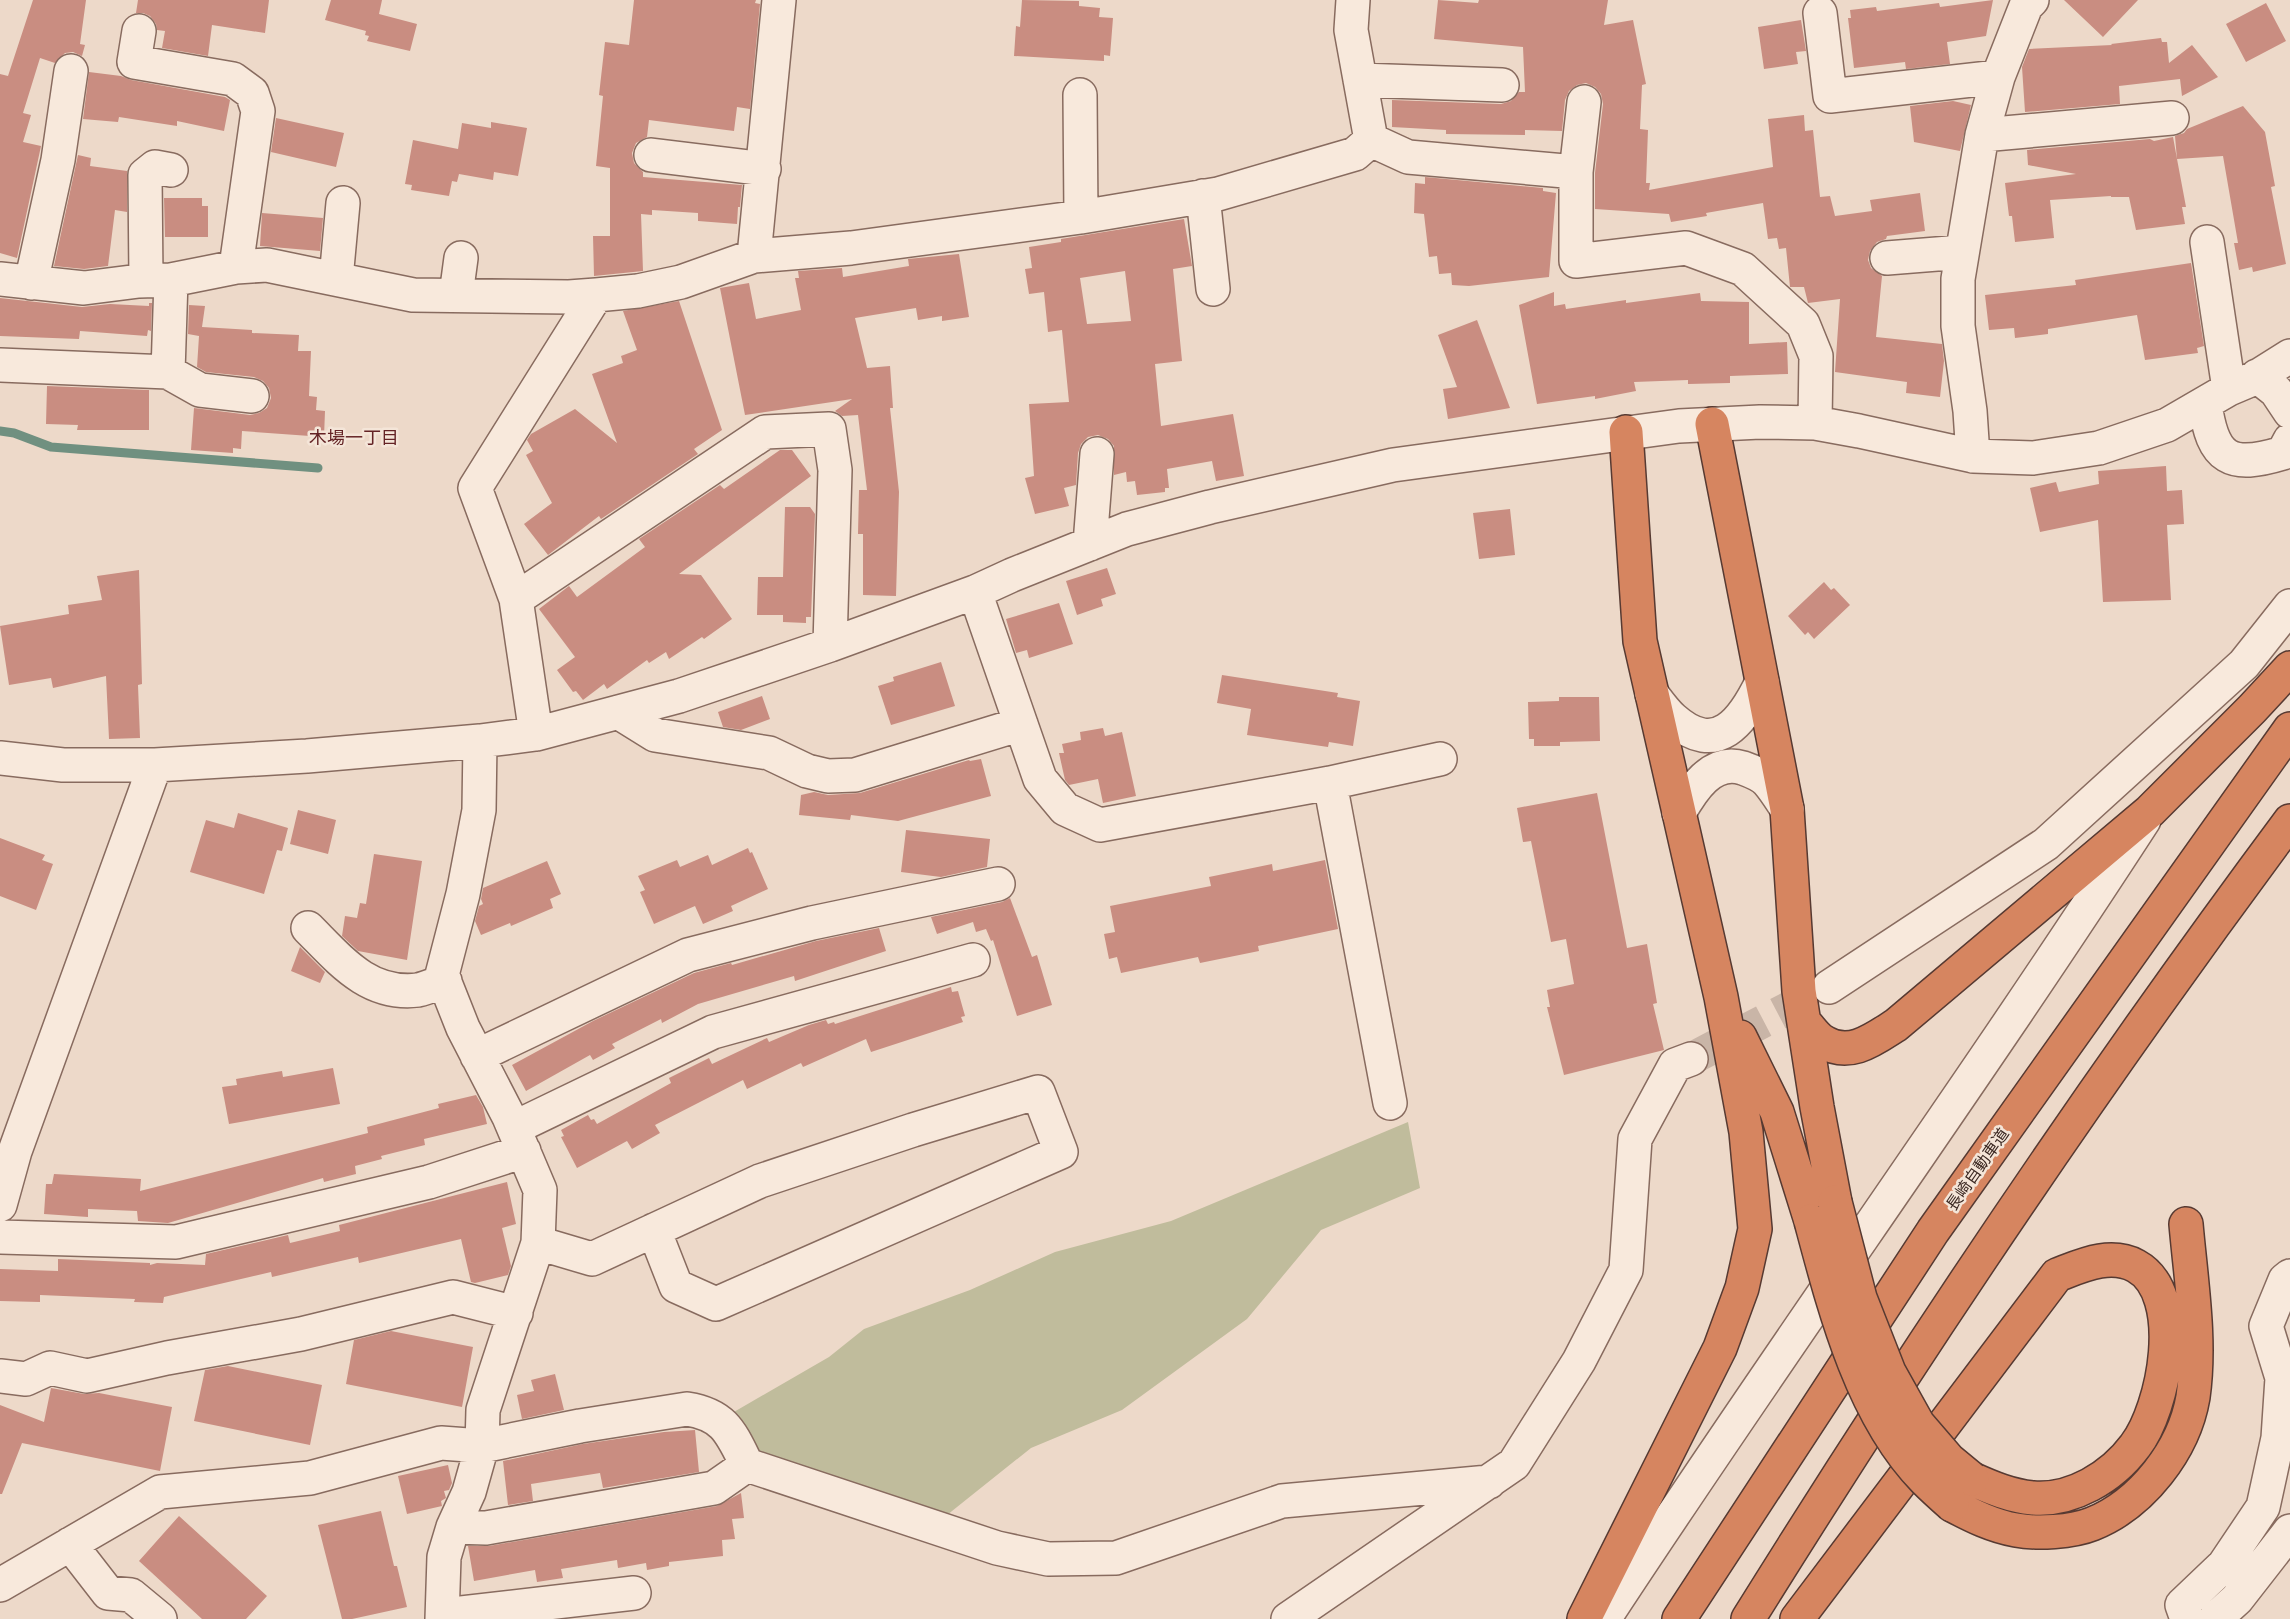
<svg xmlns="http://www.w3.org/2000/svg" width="2290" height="1619" viewBox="0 0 2290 1619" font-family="'Noto Serif','Noto Sans JP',serif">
	<rect width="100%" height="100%" fill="#edd9c9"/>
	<path fill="#c0bc9c" d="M 1408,1122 L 1420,1188 L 1321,1230 L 1247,1319 L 1122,1410 L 1031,1448 L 942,1519 L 769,1473 L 727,1416 L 829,1357 L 864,1329 L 970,1290 L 1055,1252 L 1171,1221 Z"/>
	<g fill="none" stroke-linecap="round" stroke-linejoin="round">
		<path stroke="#709080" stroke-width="9" d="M 0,431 L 14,433 L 51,447 L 318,468"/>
	</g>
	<path fill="#c98d81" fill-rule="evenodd" d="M 33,0 L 86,0 L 80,44 L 85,45 L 82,56 L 73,52 L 65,53 L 55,63 L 40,58 L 23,113 L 31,115 L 23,142 L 41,146 L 17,258 L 0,253 L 0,74 L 8,76 Z
		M 138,0 L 269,0 L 265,33 L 212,25 L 208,56 L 162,48 L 165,31 L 157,30 L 156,24 L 150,16 L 143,13 L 136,13 Z
		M 331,0 L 382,0 L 379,14 L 417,24 L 410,51 L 367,41 L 369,36 L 365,35 L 366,31 L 325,20 Z
		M 634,0 L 756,0 L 755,3 L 760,4 L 750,109 L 737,107 L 734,131 L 649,120 L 647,137 L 636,143 L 632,153 L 634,163 L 643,172 L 643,177 L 742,185 L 740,207 L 738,207 L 737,224 L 698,221 L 698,213 L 652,210 L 652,215 L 641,214 L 643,271 L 594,276 L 593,236 L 610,236 L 610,168 L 596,166 L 603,96 L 599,95 L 605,42 L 629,45 Z
		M 1022,0 L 1079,1 L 1079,6 L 1100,8 L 1099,17 L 1113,18 L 1110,56 L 1104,55 L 1104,61 L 1014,56 L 1016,26 L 1020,27 Z
		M 1438,0 L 1478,3 L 1479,0 L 1608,0 L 1604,25 L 1633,20 L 1646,84 L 1642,85 L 1640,129 L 1648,130 L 1646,183 L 1650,183 L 1649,190 L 1773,167 L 1768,119 L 1804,115 L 1805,131 L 1813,130 L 1820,197 L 1830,196 L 1835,216 L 1872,211 L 1870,200 L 1920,193 L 1925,231 L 1887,236 L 1886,239 L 1877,242 L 1870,251 L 1868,260 L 1871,268 L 1882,276 L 1876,337 L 1942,344 L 1944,361 L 1940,397 L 1906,393 L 1907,382 L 1835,372 L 1840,299 L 1808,303 L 1804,287 L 1790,287 L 1786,248 L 1779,249 L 1777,238 L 1768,239 L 1763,203 L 1706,213 L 1707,216 L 1671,222 L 1669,214 L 1595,209 L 1595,173 L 1603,104 L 1601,94 L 1595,87 L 1586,83 L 1577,85 L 1569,91 L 1565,100 L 1562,131 L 1525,130 L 1525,135 L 1446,134 L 1446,130 L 1392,127 L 1392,100 L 1501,104 L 1511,101 L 1519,92 L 1525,92 L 1523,47 L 1434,39 Z
		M 1993,0 L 1986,36 L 1947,42 L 1950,64 L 1906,69 L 1905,62 L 1854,68 L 1848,18 L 1851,18 L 1850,10 L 1876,7 L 1877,11 L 1939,3 L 1940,7 Z
		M 2064,0 L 2138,0 L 2103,37 Z
		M 2266,3 L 2286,41 L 2246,62 L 2226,24 Z
		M 1801,20 L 1806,51 L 1796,52 L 1798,64 L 1764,69 L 1758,27 Z
		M 2161,38 L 2162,42 L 2167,42 L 2169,63 L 2192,45 L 2218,77 L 2182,96 L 2180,79 L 2119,86 L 2120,104 L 2025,112 L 2022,67 L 2029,49 L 2112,45 L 2111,44 Z
		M 89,72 L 121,76 L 131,80 L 225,97 L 230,100 L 224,131 L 177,121 L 177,126 L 119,117 L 118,122 L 83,119 Z
		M 1953,101 L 1971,105 L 1960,151 L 1914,142 L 1910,106 Z
		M 2243,106 L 2265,132 L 2275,186 L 2271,187 L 2286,264 L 2253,272 L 2252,267 L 2239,270 L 2234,243 L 2238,243 L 2223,156 L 2177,159 L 2186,207 L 2182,207 L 2185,224 L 2136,230 L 2129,197 L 2111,197 L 2111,196 L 2050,200 L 2054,238 L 2015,242 L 2012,216 L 2009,216 L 2005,183 L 2076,174 L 2028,165 L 2027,150 L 2150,139 L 2154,141 L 2173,137 L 2177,159 L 2175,136 L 2184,133 L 2187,129 Z
		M 276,118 L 344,133 L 336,167 L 271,152 Z
		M 491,122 L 527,128 L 518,176 L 494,172 L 493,180 L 459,174 L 457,182 L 452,181 L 449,196 L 411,190 L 412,185 L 405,184 L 413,140 L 458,149 L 462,123 L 491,128 Z
		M 78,155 L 91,158 L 90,166 L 127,171 L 127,212 L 115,210 L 108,266 L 84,269 L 54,266 Z
		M 1425,177 L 1543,188 L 1543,191 L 1556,193 L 1549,277 L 1469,286 L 1452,285 L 1451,273 L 1439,274 L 1437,256 L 1429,257 L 1424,214 L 1414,213 L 1415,183 L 1425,184 Z
		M 164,198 L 202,198 L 202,206 L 208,206 L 208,237 L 165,237 Z
		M 262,213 L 323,218 L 320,251 L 260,246 Z
		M 1184,219 L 1192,266 L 1173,269 L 1182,361 L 1155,364 L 1161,426 L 1233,414 L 1244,476 L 1216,481 L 1212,461 L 1167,469 L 1169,488 L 1165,488 L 1165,492 L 1137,495 L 1135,481 L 1127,482 L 1126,472 L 1114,475 L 1114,446 L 1108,439 L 1098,435 L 1088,437 L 1081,444 L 1078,453 L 1076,485 L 1064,488 L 1069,506 L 1035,514 L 1025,478 L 1034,476 L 1029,404 L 1069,402 L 1062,330 L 1048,332 L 1044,292 L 1029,294 L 1025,269 L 1032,268 L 1029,247 L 1061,242 L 1061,239 ZM 1125,271 L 1131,321 L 1087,324 L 1080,278 Z
		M 959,254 L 969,317 L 942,321 L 942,316 L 918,320 L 916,308 L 855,318 L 867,368 L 890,366 L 893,408 L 890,408 L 899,492 L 896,596 L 863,595 L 863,534 L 858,534 L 859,490 L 867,490 L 858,415 L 842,416 L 835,411 L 852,399 L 745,415 L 720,288 L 749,283 L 756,319 L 801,310 L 795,278 L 799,278 L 798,271 L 842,268 L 843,277 L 909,266 L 908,259 Z
		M 2191,263 L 2204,346 L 2197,348 L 2198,353 L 2145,360 L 2137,315 L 2048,329 L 2048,334 L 2015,338 L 2014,328 L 1989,330 L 1985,295 L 2076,285 L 2075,280 Z
		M 1554,292 L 1554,306 L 1565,304 L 1566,309 L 1626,300 L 1626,303 L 1700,293 L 1701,301 L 1749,302 L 1749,344 L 1787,342 L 1788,374 L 1730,376 L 1730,383 L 1688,384 L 1688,380 L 1634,382 L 1636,391 L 1595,399 L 1595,396 L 1537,404 L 1519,305 Z
		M 0,298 L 82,307 L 110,304 L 149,306 L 149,303 L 152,303 L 151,331 L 148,330 L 147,336 L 80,331 L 79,339 L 0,336 Z
		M 679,301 L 722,430 L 694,449 L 698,454 L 601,519 L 599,516 L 548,555 L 524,524 L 552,503 L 526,455 L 533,451 L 527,440 L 531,434 L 575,409 L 617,443 L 592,374 L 623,363 L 621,356 L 637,350 L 623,311 Z
		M 189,305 L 205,306 L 202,327 L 252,330 L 252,333 L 299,335 L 298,351 L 311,351 L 309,396 L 317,397 L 316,410 L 325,411 L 324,437 L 242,431 L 241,449 L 233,448 L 233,453 L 191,450 L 194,408 L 250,415 L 259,413 L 267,408 L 271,398 L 269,388 L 263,381 L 254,377 L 206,372 L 197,367 L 199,336 L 188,334 Z
		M 1477,320 L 1510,408 L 1448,419 L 1443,389 L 1457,387 L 1438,335 Z
		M 47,386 L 149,390 L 149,430 L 77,430 L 78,425 L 46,424 Z
		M 780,450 L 792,450 L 811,476 L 679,574 L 701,575 L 732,619 L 704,639 L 702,637 L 669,659 L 666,652 L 649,663 L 647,660 L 607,689 L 604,684 L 583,700 L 576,691 L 573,692 L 557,670 L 575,657 L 539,609 L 569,586 L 577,597 L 645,547 L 639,539 L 720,485 L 724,489 Z
		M 2166,466 L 2167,491 L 2182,490 L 2184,524 L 2167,525 L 2171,600 L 2103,602 L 2098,520 L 2040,532 L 2030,488 L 2056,482 L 2059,492 L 2099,484 L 2098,471 Z
		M 785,507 L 810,507 L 815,514 L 811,617 L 806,617 L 806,623 L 783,622 L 783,615 L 757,615 L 758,577 L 783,577 Z
		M 1510,509 L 1515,555 L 1479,559 L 1473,513 Z
		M 1107,568 L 1116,594 L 1101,599 L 1103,606 L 1077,615 L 1066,581 Z
		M 139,570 L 142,684 L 138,685 L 140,738 L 109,739 L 106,676 L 53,688 L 51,678 L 9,685 L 0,626 L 69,614 L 68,605 L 102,600 L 97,576 Z
		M 1824,582 L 1831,590 L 1834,588 L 1850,605 L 1814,639 L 1808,632 L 1805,635 L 1788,616 Z
		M 1059,603 L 1073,644 L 1029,658 L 1027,650 L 1016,653 L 1006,619 Z
		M 941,662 L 955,706 L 891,725 L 878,686 L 894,681 L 893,677 Z
		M 1222,675 L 1338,693 L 1337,697 L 1360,701 L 1353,746 L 1329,742 L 1328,747 L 1247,735 L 1251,709 L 1217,703 Z
		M 762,696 L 770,719 L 741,730 L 723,727 L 718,712 Z
		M 1559,697 L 1599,697 L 1600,741 L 1560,742 L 1560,746 L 1534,746 L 1534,739 L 1529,739 L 1528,702 L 1559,701 Z
		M 1103,728 L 1105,736 L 1122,732 L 1136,796 L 1103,803 L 1098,779 L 1069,785 L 1065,780 L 1059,753 L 1064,753 L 1062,744 L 1081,740 L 1080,732 Z
		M 981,759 L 991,796 L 898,821 L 851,815 L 850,820 L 799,815 L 801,795 L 814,792 L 828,795 L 860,793 L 969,760 L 970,761 Z
		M 1597,793 L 1627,948 L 1647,944 L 1657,1003 L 1653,1004 L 1664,1050 L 1564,1075 L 1547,1007 L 1550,1007 L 1547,990 L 1574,984 L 1566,939 L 1551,942 L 1531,841 L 1523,842 L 1517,808 Z
		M 298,810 L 336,820 L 328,854 L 290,844 Z
		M 238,813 L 288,828 L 282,851 L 277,850 L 264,894 L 190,872 L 206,820 L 234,828 Z
		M 906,830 L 990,839 L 987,867 L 941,877 L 901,872 Z
		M 0,838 L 45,855 L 42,860 L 53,864 L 36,910 L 0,896 Z
		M 748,848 L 750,853 L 752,852 L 768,889 L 731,906 L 733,911 L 703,924 L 695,906 L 654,924 L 640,892 L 645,890 L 638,876 L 677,860 L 680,867 L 708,855 L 712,865 Z
		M 374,854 L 422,861 L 407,960 L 358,951 L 342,936 L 345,916 L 357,918 L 360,903 L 366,904 Z
		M 1325,860 L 1338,929 L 1258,946 L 1259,951 L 1200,963 L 1198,957 L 1121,973 L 1117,957 L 1109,959 L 1104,934 L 1115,932 L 1110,906 L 1211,886 L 1209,877 L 1272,864 L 1273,871 Z
		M 547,861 L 561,894 L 550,899 L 553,908 L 511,926 L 510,923 L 481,935 L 475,921 L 479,906 L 483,904 L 481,899 L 483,888 Z
		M 1010,898 L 1032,957 L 1037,955 L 1052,1005 L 1017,1016 L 993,940 L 991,941 L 986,929 L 976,932 L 973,922 L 937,934 L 931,917 L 1002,902 Z
		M 879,928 L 886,951 L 795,981 L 794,976 L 698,1004 L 662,1023 L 661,1019 L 612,1044 L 615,1048 L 593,1060 L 590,1055 L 526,1091 L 512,1065 L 593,1021 L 694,973 L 731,963 L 732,965 L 816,941 Z
		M 300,947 L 325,972 L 320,983 L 291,971 Z
		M 951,987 L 952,992 L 958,991 L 965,1016 L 961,1017 L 963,1022 L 871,1052 L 866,1039 L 803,1067 L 801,1063 L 747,1089 L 743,1080 L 655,1125 L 660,1133 L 632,1149 L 627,1141 L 577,1168 L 561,1137 L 564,1136 L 561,1130 L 588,1115 L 591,1120 L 594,1119 L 597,1124 L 671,1083 L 669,1078 L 709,1058 L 712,1064 L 767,1038 L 769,1042 L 809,1025 L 826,1020 L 828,1024 L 834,1022 L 835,1024 Z
		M 333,1068 L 340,1104 L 229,1124 L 222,1087 L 237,1085 L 236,1079 L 282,1071 L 283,1077 Z
		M 476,1095 L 483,1107 L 487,1124 L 424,1139 L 425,1145 L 381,1156 L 382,1159 L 355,1166 L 356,1174 L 324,1182 L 323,1178 L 168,1223 L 138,1221 L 137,1211 L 88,1209 L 88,1217 L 44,1214 L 46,1184 L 52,1184 L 54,1174 L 141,1179 L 140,1191 L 368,1133 L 367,1127 L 439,1108 L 438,1104 Z
		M 507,1182 L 516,1224 L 502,1228 L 511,1266 L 508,1275 L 475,1283 L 471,1282 L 461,1239 L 359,1263 L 358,1257 L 272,1277 L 271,1272 L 164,1297 L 163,1303 L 134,1302 L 135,1299 L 40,1295 L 40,1302 L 0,1301 L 0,1269 L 58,1271 L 58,1259 L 150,1263 L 150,1265 L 157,1263 L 205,1265 L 206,1254 L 288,1235 L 290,1243 L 340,1231 L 339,1225 Z
		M 391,1331 L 473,1347 L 462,1407 L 346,1384 L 354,1340 Z
		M 228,1366 L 322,1385 L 310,1445 L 194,1421 L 205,1370 Z
		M 555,1374 L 564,1410 L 522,1419 L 517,1395 L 534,1391 L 531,1380 Z
		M 51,1388 L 84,1394 L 99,1393 L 172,1407 L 160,1471 L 22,1443 L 2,1494 L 0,1494 L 0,1405 L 44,1422 Z
		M 695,1430 L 699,1472 L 603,1488 L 600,1473 L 531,1484 L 533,1501 L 508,1505 L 503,1461 L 583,1444 L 664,1432 Z
		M 448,1465 L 452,1483 L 449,1490 L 444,1491 L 446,1498 L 441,1501 L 442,1506 L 407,1514 L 398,1476 Z
		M 741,1493 L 744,1518 L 732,1519 L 735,1539 L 722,1540 L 723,1556 L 669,1562 L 669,1566 L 647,1570 L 646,1563 L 618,1568 L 617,1560 L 561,1569 L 563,1578 L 537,1582 L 535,1570 L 474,1581 L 468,1546 L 489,1546 L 717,1506 Z
		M 381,1511 L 394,1566 L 397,1566 L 407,1607 L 352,1619 L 342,1619 L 318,1525 Z
		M 179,1516 L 267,1596 L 246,1619 L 202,1619 L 139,1561 Z"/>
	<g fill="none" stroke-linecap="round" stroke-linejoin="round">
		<path stroke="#c9b5a7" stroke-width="33" stroke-dasharray="33 16" stroke-linecap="butt" d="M 1691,1059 L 1825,989"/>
		<g stroke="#886b5f" stroke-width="36">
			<path id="minor" d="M 1353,0 L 1351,30 L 1371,140
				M 1820,13 L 1830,96 L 1998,77
				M 139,31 L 134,62 L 233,79 L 252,93 L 258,111 L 236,267
				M 1360,80 L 1502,85
				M 1080,95 L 1081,217
				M 1982,135 L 2172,118
				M 651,155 L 764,169
				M 1576,172 L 1584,102
				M 1203,196 L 1213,289
				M 2207,242 L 2229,389
				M 754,256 L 779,0
				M 1887,258 L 1962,252
				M 0,279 L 84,288 L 139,281 L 171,280 L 236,267 L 267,265 L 413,295 L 569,297 L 596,295 L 638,291 L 681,282 L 754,256 L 851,248 L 1081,217 L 1218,194 L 1355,154 L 1371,140 L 1408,157 L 1576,172 L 1576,261 L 1686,248 L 1743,269 L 1803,324 L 1816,356 L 1815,423
				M 336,279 L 343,203
				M 146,280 L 145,175 L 155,167 L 171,170
				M 31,283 L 58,160 L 71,71
				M 456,295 L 461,258
				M 0,365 L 168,372 L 171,280
				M 168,372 L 200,390 L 252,396
				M 2257,376 L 2276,391 L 2290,412
				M 2205,404 C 2213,460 2230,469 2283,453 L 2290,440
				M 1973,456 L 1970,411 L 1958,326 L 1958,279 L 1982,135 L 1998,77 L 2026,6 L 2032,0
				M 1090,544 L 1097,454
				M 975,592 L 1040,779 L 1065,809 L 1100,825 L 1330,783 L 1440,759
				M 516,599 L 765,432 L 829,429 L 835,470 L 830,645
				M 1652,694 C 1658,702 1665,712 1673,719 C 1717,758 1743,721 1762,682
				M 618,712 L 655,735 L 769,753 L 807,771 L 828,776 L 855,775 L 1021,724
				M 536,734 L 516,599 L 475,488 L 596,295
				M 0,758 L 63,765 L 155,765 L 307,756 L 480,741 L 536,734 L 679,696 L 830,645 L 975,592 L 1012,575 L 1127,529 L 1210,507 L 1393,465 L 1679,426 L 1760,422 L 1815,423 L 1859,431 L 1973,456 L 2033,458 L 2099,448 L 2167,425 L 2229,389 L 2255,378 L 2290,356
				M 1330,783 L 1390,1103
				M 1679,813 C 1692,790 1712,758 1743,768 C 1751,771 1762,775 1768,782 C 1775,790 1781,800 1787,809
				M 308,928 C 340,960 368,996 418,990 C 427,988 436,984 445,981
				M 1829,987 L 2046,844 L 2244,664 L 2290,606
				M 477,1056 L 688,955 L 812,923 L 998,884
				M 514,1128 L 713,1032 L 973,960
				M 0,1205 L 15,1151 L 155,765
				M 0,1237 L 176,1242 L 429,1182 L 524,1151
				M 538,1243 L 592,1259 L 760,1181 L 913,1130 L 1038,1092 L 1061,1152 L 716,1304 L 676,1286 L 654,1230
				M 0,1376 L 26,1379 L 50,1368 L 87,1376 L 167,1358 L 301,1334 L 453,1297 L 516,1313
				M 453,1527 L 486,1528 L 714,1488 L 747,1465 L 997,1548 L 1048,1559 L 1116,1558 L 1282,1501 L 1489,1482
				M 70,1544 L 108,1593 L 131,1595 L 160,1619
				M 0,1585 L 160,1492 L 310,1478 L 441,1443 L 482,1446 L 580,1426 L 687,1409 C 725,1415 731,1433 747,1465
				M 444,1615 L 634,1593
				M 442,1619 L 444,1557 L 453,1527 L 469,1492 L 482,1446 L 483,1410 L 538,1243 L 540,1190 L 509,1117 L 463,1028 L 442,975 L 463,894 L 479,810 L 480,741
				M 1288,1619 L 1514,1464 L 1579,1361 L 1626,1270 L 1635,1139 L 1675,1065 L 1691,1059
				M 1604,1619 C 1780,1350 1969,1090 2144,820
				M 2187,1619 L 2182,1605 L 2224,1565 L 2263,1507 L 2278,1438 L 2282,1378 L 2266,1326 L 2285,1280 L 2290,1276
				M 2215,1619 L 2237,1599 L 2290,1531"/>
		</g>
		<g stroke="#573a32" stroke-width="36">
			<path id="highway" d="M 1712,424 L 1787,809 L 1799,991 L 1817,1107 L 1835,1202
				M 1804,1022 C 1810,1028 1816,1038 1824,1042 C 1850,1058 1874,1039 1896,1025 L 2150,811 L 2252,709 L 2290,668
				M 1740,1037 L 1777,1112 L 1811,1221
				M 1952,1505 C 1973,1516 1993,1526 2016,1530 C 2037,1534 2072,1532 2092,1524 C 2142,1504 2184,1450 2193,1397 C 2201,1340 2191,1281 2186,1224
				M 1584,1619 L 1720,1348 L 1742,1288 L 1755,1229 L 1746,1132 L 1721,997 L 1640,641 L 1626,432
				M 1679,1619 L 1933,1231 L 2290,729
				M 1748,1619 C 1918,1346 2098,1079 2290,821
				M 1797,1619 L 2057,1275 C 2081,1266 2110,1252 2136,1266 C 2187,1294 2164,1409 2135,1446 C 2112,1477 2072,1501 2033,1498 C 2011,1496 1992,1488 1972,1479"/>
		</g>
		<use href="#minor" stroke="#f8e9dc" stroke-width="33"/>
		<use href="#highway" stroke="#d68560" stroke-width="33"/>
		<g stroke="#573a32" stroke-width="36" stroke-linecap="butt">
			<path id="highway-bridge" d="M 1835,1202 L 1860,1298 L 1889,1372 L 1918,1424 L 1949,1460 L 1972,1479
				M 1811,1221 C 1834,1307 1861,1415 1925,1480 C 1934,1489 1943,1497 1952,1505"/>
		</g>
		<use href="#highway-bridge" stroke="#d68560" stroke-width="33"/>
	</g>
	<g text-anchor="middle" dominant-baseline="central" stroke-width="5" stroke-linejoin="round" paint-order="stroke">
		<g font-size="16" fill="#3a2721" stroke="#f4e5d8">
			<text transform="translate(1977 1169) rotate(-55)">長崎自動車道</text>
		</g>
		<g font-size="18" fill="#642325" stroke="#f4e5d8">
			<text x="354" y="437">木場一丁目</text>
		</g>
	</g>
</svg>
